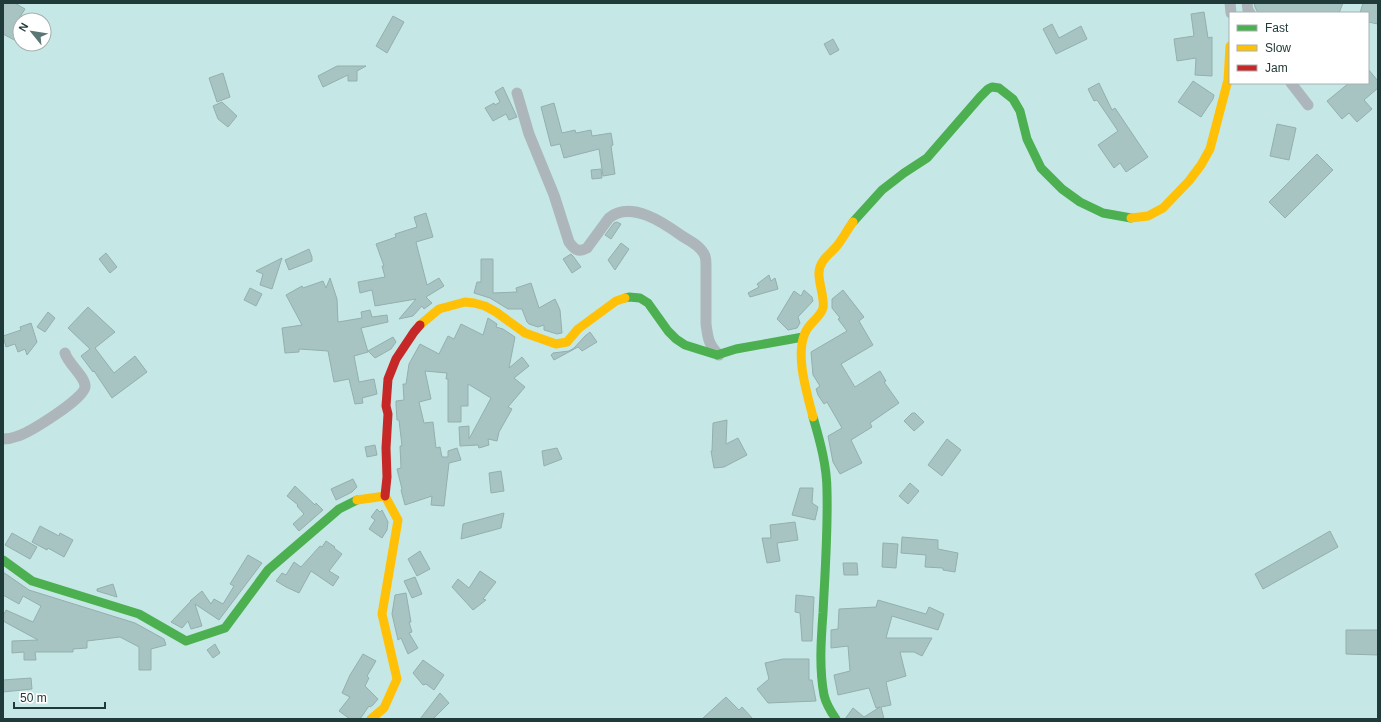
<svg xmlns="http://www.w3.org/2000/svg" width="1381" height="722" viewBox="0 0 1381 722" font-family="Arial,sans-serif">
	<rect width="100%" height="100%" fill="#c5e8e7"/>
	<path fill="#a7c3c2" stroke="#93afae" d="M 3,3 L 15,3 L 25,9 L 16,23 L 20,25 L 20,43 L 3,34 Z
		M 1254,3 L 1343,3 L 1339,13 L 1258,13 L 1255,7 Z
		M 1363,3 L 1378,3 L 1378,24 L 1368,22 L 1368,13 L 1360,13 Z
		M 1204,12 L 1208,38 L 1212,37 L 1212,76 L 1195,75 L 1196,58 L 1177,61 L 1174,39 L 1194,36 L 1191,14 Z
		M 393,16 L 404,22 L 387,53 L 376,46 Z
		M 1052,24 L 1059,38 L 1081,26 L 1087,39 L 1056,54 L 1043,29 Z
		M 833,39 L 839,50 L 830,55 L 824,44 Z
		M 337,66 L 366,66 L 357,71 L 357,81 L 348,81 L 348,75 L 323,87 L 318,76 Z
		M 1368,69 L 1378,81 L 1378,88 L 1364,100 L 1372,109 L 1357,122 L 1349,113 L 1342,119 L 1327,101 L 1349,83 L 1368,83 Z
		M 223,73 L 230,97 L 217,102 L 209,78 Z
		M 1193,81 L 1214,95 L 1213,99 L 1201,117 L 1178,102 Z
		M 1099,83 L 1112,110 L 1115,108 L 1148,157 L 1126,172 L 1120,163 L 1114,168 L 1098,145 L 1118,131 L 1097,100 L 1094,101 L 1088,89 Z
		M 503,87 L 517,117 L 509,120 L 506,114 L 493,121 L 485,108 L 494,103 L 495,105 L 500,102 L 495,92 Z
		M 222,102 L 237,116 L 228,127 L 218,119 L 213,106 Z
		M 554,103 L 562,133 L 575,130 L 576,133 L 591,130 L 592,136 L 611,133 L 613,145 L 611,146 L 615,174 L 603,176 L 599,149 L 564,158 L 560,144 L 551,146 L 541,107 Z
		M 1277,124 L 1296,128 L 1289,160 L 1270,156 Z
		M 1317,154 L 1333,170 L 1285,218 L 1269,202 Z
		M 601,169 L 602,178 L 592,179 L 591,170 Z
		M 426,213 L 433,237 L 416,242 L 427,285 L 439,278 L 444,286 L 426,297 L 432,303 L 424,309 L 422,306 L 413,316 L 399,319 L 416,299 L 375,306 L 372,290 L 360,293 L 358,282 L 385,277 L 382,266 L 384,266 L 376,244 L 396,237 L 395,234 L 417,227 L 414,217 Z
		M 617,222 L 621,224 L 611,239 L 605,235 L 614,223 Z
		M 621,243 L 629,249 L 615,270 L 608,260 Z
		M 309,249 L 312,257 L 312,261 L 289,270 L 285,260 Z
		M 106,253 L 117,267 L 110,273 L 99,259 Z
		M 571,254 L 573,256 L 581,267 L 572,273 L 563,259 Z
		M 282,258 L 272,289 L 260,285 L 263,274 L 256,271 Z
		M 481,259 L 493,259 L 493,293 L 517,292 L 516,288 L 531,283 L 539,308 L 555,299 L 560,310 L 562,333 L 557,334 L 544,330 L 544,325 L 538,327 L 529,324 L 527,322 L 522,309 L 508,309 L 490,298 L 474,293 L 477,282 L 481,282 Z
		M 769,275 L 771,281 L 775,278 L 778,289 L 750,297 L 748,293 L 759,287 L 757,284 Z
		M 330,278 L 337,299 L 338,322 L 362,318 L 361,312 L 370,310 L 372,317 L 387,315 L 388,322 L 361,328 L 368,352 L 354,356 L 359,382 L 374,379 L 377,394 L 362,398 L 363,403 L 355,404 L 349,379 L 334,382 L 328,351 L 299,349 L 299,352 L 285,353 L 282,328 L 302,325 L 286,295 L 302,286 L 303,288 L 323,281 L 326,288 Z
		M 250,288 L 262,294 L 256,306 L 244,300 Z
		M 804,290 L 812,297 L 813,301 L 798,317 L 800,323 L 797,328 L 788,330 L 777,319 L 794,291 L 801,296 Z
		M 843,290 L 864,317 L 859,321 L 873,345 L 841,364 L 855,387 L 880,371 L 886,381 L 884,382 L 899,403 L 870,423 L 872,427 L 851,440 L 862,463 L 840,474 L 833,462 L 828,436 L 842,428 L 827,402 L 824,404 L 818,395 L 816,389 L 820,386 L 813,375 L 811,352 L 847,331 L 838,319 L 840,318 L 832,308 L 832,299 Z
		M 88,307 L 115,332 L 95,348 L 114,373 L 135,356 L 147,372 L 112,398 L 94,371 L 93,372 L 81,356 L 90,349 L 68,328 Z
		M 48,312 L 55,318 L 45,332 L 37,327 Z
		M 488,318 L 497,324 L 496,327 L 503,329 L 515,337 L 509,368 L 522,357 L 529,366 L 514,378 L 525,387 L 508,407 L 512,409 L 499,432 L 497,441 L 488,439 L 489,445 L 479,448 L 478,445 L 460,446 L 459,427 L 469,426 L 469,439 L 491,398 L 468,384 L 468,406 L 461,406 L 461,422 L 448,422 L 448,379 L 446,379 L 447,373 L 425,371 L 431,399 L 419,402 L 424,423 L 433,422 L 436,448 L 440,447 L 442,457 L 448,457 L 448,451 L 457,448 L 461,460 L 449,463 L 444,506 L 431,505 L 432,496 L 405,505 L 401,490 L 402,489 L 397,469 L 401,468 L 400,446 L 402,446 L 399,420 L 397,420 L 396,405 L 396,401 L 404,400 L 403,384 L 406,384 L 409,364 L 420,344 L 439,354 L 448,336 L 454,339 L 461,324 L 483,335 Z
		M 31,323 L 37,342 L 27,355 L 25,349 L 18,352 L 15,344 L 6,347 L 3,336 L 21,330 L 20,327 Z
		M 590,332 L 597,342 L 582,351 L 578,347 L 554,360 L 551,355 L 553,353 L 569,351 L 574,348 L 585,336 Z
		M 393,337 L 396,342 L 391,349 L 375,358 L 368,351 Z
		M 912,413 L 915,413 L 924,422 L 914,431 L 904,421 Z
		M 727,420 L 726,444 L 738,438 L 747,455 L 724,467 L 714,468 L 711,451 L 712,451 L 713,423 Z
		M 947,439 L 961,450 L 942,476 L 928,465 Z
		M 375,445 L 377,455 L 367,457 L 365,447 Z
		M 557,448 L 562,459 L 544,466 L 542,451 Z
		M 501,471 L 504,491 L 491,493 L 489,473 Z
		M 353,479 L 357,487 L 352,492 L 336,500 L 331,489 Z
		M 910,483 L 919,491 L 908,504 L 899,496 Z
		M 295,486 L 315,505 L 316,503 L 323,510 L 299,531 L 293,524 L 304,514 L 297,506 L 298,505 L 287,496 Z
		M 800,488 L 813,488 L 812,503 L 818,507 L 815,520 L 792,515 Z
		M 377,509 L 380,512 L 382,510 L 388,522 L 387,530 L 382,538 L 369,529 L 375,520 L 371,517 Z
		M 504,513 L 501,528 L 461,539 L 463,524 Z
		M 795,522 L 798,540 L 777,543 L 780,561 L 767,563 L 762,538 L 771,538 L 770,525 Z
		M 40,526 L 59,536 L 60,533 L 73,540 L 64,557 L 48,548 L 47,550 L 32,542 Z
		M 1330,531 L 1338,547 L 1263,589 L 1255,574 Z
		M 12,533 L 37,547 L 30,559 L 5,545 Z
		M 902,537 L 938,540 L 938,549 L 958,553 L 955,572 L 943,570 L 943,568 L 925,567 L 926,555 L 901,553 Z
		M 326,541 L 335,547 L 334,548 L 342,554 L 329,571 L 339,577 L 333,586 L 311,571 L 299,593 L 286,587 L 276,581 L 282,573 L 286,575 L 294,562 L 301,567 L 320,546 L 322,547 Z
		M 883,543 L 898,544 L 896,568 L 882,567 Z
		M 420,551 L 430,569 L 417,576 L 408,559 Z
		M 248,555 L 262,563 L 219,620 L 195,604 L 202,626 L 191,629 L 188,621 L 182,628 L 171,622 L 191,601 L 190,601 L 202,591 L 211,604 L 214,599 L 223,604 L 234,586 L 230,584 Z
		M 843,563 L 857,563 L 858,575 L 844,575 Z
		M 480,571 L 496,582 L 483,599 L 486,600 L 473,610 L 452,587 L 458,579 L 469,588 Z
		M 3,572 L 29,590 L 135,623 L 164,639 L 166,645 L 151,649 L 151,670 L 139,670 L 139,647 L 120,637 L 87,641 L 87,648 L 73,649 L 73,652 L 35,652 L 36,660 L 24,660 L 24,652 L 12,653 L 12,641 L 38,640 L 3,621 L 3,616 L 6,610 L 33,622 L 41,606 L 23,596 L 19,604 L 3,595 Z
		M 415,577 L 422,594 L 412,598 L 404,581 Z
		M 113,584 L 117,597 L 97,591 L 97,589 Z
		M 406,593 L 411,622 L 409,622 L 412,632 L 409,633 L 418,648 L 408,654 L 401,638 L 398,640 L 392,614 L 395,595 Z
		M 796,595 L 814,597 L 812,641 L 802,641 L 800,613 L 795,612 Z
		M 878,600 L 926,614 L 929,607 L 944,614 L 938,630 L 892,616 L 886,638 L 932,638 L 922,656 L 914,652 L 900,652 L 906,676 L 886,682 L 891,705 L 881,707 L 884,719 L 845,719 L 853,708 L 864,717 L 880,707 L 876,708 L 869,688 L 838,695 L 834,675 L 850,671 L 848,646 L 831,648 L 831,630 L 838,629 L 839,609 L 876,607 Z
		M 1346,630 L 1378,630 L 1378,655 L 1346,654 Z
		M 215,644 L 220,653 L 213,658 L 207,650 Z
		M 363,654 L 376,661 L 367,676 L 369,678 L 365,686 L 378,699 L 373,705 L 370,707 L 369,706 L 360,719 L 350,719 L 339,711 L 350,697 L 342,693 L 350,675 Z
		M 783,659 L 809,659 L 809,680 L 812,680 L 816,701 L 768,703 L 757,689 L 769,679 L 765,663 Z
		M 423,660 L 444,675 L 434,690 L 426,684 L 423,685 L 413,673 Z
		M 31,678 L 32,689 L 3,692 L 3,680 Z
		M 440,693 L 449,703 L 433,719 L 420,719 Z
		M 726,697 L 739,710 L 742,707 L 753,719 L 702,719 Z"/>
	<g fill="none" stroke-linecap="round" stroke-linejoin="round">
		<path stroke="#adb7bb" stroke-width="11" d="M 1230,3 L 1231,13
			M 1247,3 L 1248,10 L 1250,13
			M 1291,83 L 1308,105
			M 517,93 L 529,134 L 554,195 L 569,242 C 574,249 578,253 587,248 L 609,218 C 631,200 664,223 682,236 C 690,241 701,246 705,256 C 706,259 706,262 706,265 L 706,324 C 708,338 708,344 719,355
			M 3,439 C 8,439 13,438 18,436 C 30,432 84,399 85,387 C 86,377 68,364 65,353"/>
		<path stroke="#4caf50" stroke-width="9" d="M 853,222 L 882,190 L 904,173 L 927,158 L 980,97 L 988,89 L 992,87 L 999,88 L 1013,99 L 1020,111 L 1027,139 L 1041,168 L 1062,189 L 1080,202 L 1103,213 L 1131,218
			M 625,298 L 629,297 L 640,298 L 648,303 L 668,331 L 676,339 L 685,345 L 717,355 L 736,349 L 803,337
			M 813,417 C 820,441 827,466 827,491 C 828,532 825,572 823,613 C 821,640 819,668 824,695 C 826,704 831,712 836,719
			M 3,560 L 32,581 L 139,614 L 186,641 L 225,628 L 268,570 L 339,509 L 357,500"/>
		<path stroke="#ffc107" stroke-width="9" d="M 1131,218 L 1148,216 L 1163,208 L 1189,181 L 1201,165 L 1210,149 L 1228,80 L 1230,46
			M 420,325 L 439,309 L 465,302 L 474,303 L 485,306 L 496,312 L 525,333 L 556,344 L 567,342 L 578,329 L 616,301 L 625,298
			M 813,417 C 807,393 795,356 805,333 C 809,323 820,318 823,308 C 825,298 818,282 819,272 C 820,260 829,255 836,247 C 842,240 847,230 853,222
			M 357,500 L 385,496 L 398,520 L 382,614 L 397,679 L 384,708 L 371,719"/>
		<path stroke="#c62828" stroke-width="9" d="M 385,496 L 387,477 L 386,448 L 388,414 L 386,406 L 388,379 L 396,359 L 414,332 L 420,325"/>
	</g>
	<rect width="1381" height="722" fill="none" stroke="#203a39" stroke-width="8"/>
	<rect x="1229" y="12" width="140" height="72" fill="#ffffff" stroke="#a6b0b0"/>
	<rect x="1237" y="25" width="20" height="6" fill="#4caf50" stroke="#a6b0b0"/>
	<text x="1265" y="32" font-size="12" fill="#203a39">Fast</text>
	<rect x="1237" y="45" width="20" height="6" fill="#ffc107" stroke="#a6b0b0"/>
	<text x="1265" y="52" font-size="12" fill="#203a39">Slow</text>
	<rect x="1237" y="65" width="20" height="6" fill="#c62828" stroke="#a6b0b0"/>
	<text x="1265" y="72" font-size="12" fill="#203a39">Jam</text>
	<g transform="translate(32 32) rotate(300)"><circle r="19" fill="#ffffff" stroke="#a6b0b0"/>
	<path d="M0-3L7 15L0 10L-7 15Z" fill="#5a7776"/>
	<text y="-6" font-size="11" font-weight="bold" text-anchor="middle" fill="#203a39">N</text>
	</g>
	<path d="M14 702v6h91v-6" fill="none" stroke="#203a39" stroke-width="2"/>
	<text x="20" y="702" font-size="12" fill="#203a39" stroke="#ffffff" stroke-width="3" paint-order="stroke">50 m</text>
</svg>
